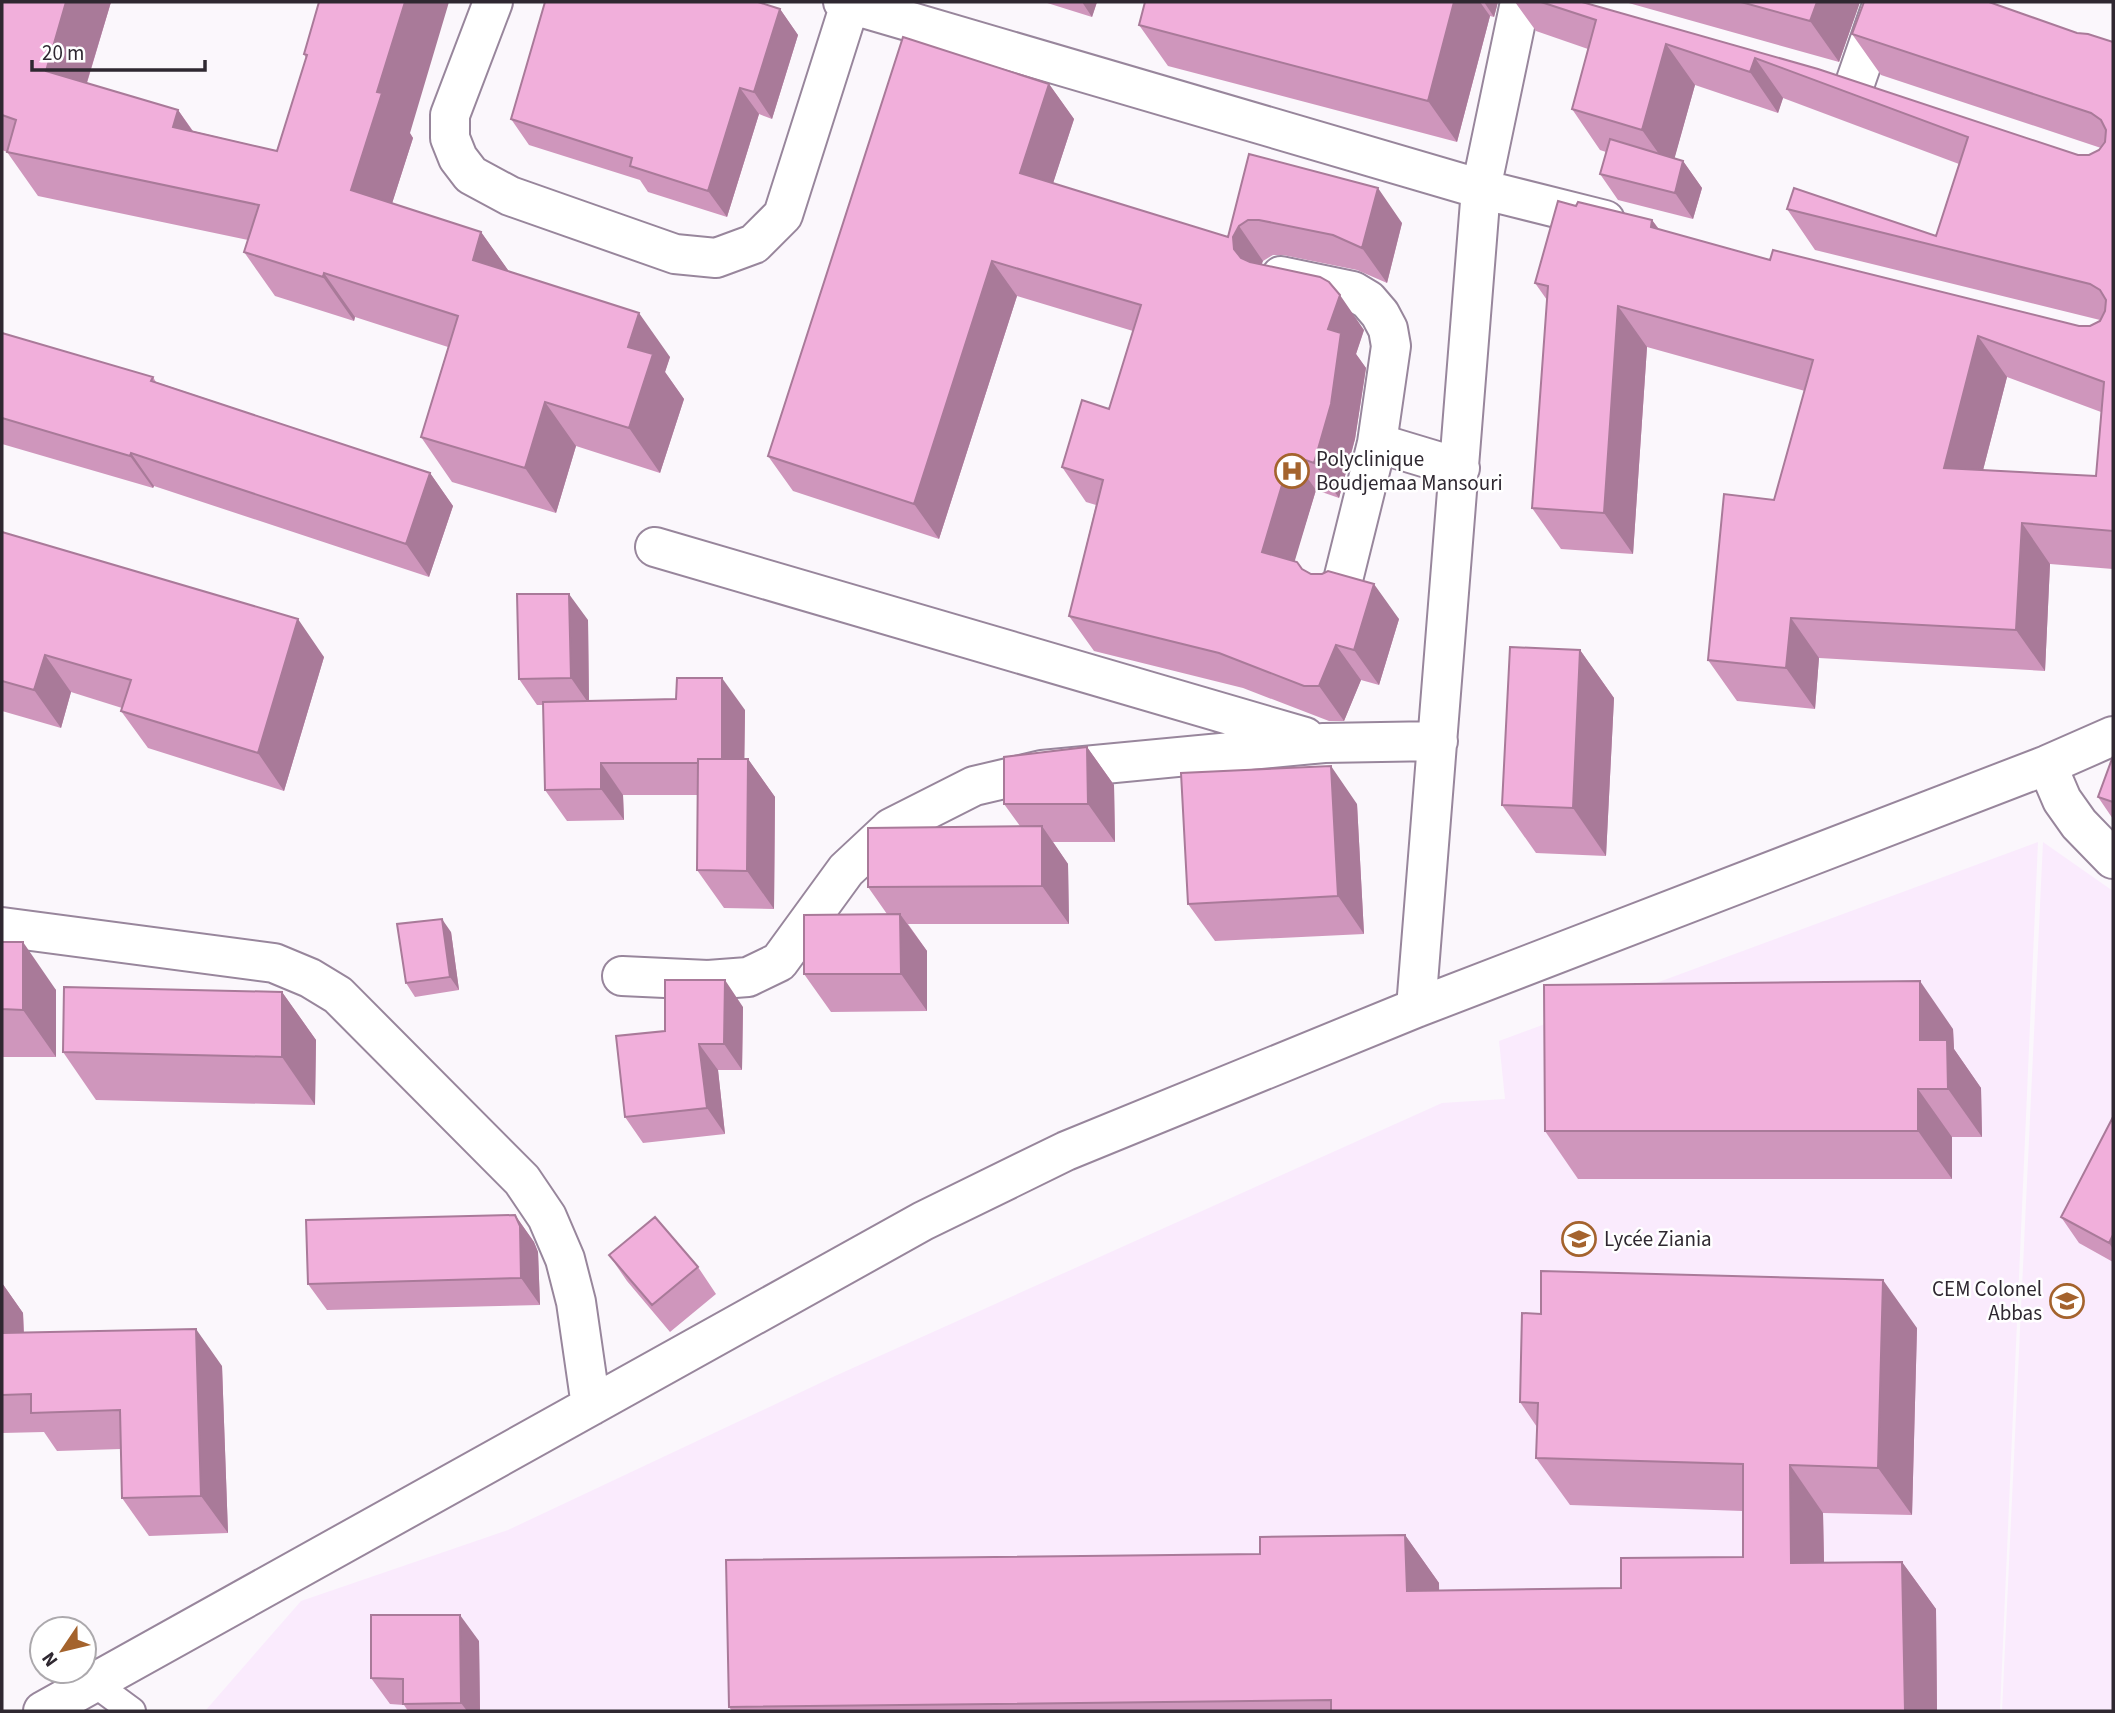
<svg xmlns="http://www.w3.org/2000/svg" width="2115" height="1713" viewBox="0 0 2115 1713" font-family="'Source Sans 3',sans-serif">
	<rect width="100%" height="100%" fill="#fbf7fc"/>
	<path fill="#faebfd" d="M 2038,842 L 2000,1711 L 205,1711 L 301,1601 L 508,1530 L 835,1376 L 1442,1103 L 1505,1099 L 1499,1041 Z
		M 2043,842 L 2113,891 L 2113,1711 L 2002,1711 Z"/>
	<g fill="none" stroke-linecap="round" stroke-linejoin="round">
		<g stroke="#98869c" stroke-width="30">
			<path id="lane" d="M 94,1683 L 132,1711"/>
		</g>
		<g stroke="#98869c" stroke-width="42">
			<path id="street" d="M 493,2 L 450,115 L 450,138 L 458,158 L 471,175 L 510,196 L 675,254 L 716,258 L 754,244 L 783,215 L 850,4
				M 843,2 L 1481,189 L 1605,220
				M 1853,89 L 1883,2
				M 1281,276 L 1353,291 L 1368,300 L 1380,314 L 1388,329 L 1391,346 L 1377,443 L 1341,588
				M 1377,443 L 1460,468
				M 655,547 L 1305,737
				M 2047,765 L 2062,800 L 2079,824 L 2113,859
				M 2,927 L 274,963 L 310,978 L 338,995 L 522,1180 L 547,1217 L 565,1259 L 576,1302 L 591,1406
				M 622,976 L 708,980 L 748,977 L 779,962 L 846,870 L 891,828 L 974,786 L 1042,770 L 1324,743 L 1438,741
				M 1416,1008 L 1481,189 L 1520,2
				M 43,1711 L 923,1221 L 1066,1151 L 1416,1008 L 2047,765 L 2113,736"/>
		</g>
		<use href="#lane" stroke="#fff" stroke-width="26"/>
		<use href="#street" stroke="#fff" stroke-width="38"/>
	</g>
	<path fill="#cf96bc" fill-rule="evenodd" d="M 2,2 L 111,2 L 87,83 L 178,110 L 193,131 L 277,151 L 306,58 L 304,54 L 319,2 L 413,138 L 392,203 L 481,232 L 509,272 L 670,357 L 665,372 L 684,399 L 660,473 L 576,446 L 556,513 L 452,482 L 421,437 L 448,347 L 355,317 L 354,321 L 275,296 L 244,252 L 248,240 L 38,196 L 7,152 L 2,150 Z
		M 1044,2 L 1097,2 L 1092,17 Z
		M 1145,2 L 1498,2 L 1494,17 L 1490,16 L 1457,142 L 1168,66 L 1139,25 Z
		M 1515,2 L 1582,2 L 2078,155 L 2089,155 L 2099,150 L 2101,148 L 1881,75 L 1852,34 L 2077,33 L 2113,42 L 2113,569 L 2050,564 L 2045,671 L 1819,658 L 1815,709 L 1737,701 L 1708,660 L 1774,500 L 1805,391 L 1647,347 L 1633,554 L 1561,549 L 1532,508 L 1547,300 L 1535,283 L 1576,206 L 1652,220 L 1659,229 L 1770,260 L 2079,326 L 2090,326 L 2100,320 L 1815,250 L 1787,209 L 1936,236 L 1959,164 L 1783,98 L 1778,113 L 1695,85 L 1674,159 L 1683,161 L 1702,188 L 1693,219 L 1618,200 L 1600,174 L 1606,152 L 1600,150 L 1572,109 L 1588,49 L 1536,31 ZM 2007,377 L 2101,412 L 2096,476 L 1983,470 Z
		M 1625,2 L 1860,2 L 1839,62 Z
		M 780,9 L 798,35 L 772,119 L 759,114 L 727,217 L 648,192 L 640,180 L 529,145 L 511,119 Z
		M 1049,84 L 1074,119 L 1053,183 L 1228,237 L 1249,154 L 1402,223 L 1387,283 L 1357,270 L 1283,255 L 1273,255 L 1263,261 L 1261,265 L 1364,330 L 1356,354 L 1366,368 L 1355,439 L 1339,498 L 1316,490 L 1294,561 L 1302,569 L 1399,619 L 1379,685 L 1361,680 L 1344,721 L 1329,721 L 1243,688 L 1094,651 L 1069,616 L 1096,505 L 1086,502 L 1062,467 L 1109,409 L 1133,331 L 1017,296 L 939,539 L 793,491 L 768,456 Z
		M 2,333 L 153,377 L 156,382 L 430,473 L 453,506 L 429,577 L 154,486 L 153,488 L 2,444 Z
		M 2,532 L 324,657 L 284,791 L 148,748 L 121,711 L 122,708 L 71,692 L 61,728 L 2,711 Z
		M 588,620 L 589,701 L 745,710 L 744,759 L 748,759 L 775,797 L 774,909 L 724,908 L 697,870 L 698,795 L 623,795 L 624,820 L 567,821 L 545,790 L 543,705 L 537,705 L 519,679 Z
		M 1580,650 L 1614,698 L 1606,856 L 1536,853 L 1502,805 Z
		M 1087,747 L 1114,785 L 1115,842 L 1053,842 L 1068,864 L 1069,924 L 908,924 L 927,951 L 927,1011 L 831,1012 L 804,974 L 887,914 L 868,887 L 1020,826 L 1004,804 Z
		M 2113,756 L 2113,819 L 2098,797 Z
		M 1357,804 L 1364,934 L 1215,941 L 1188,904 Z
		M 451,932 L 459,990 L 415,997 L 406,983 Z
		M 2,942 L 56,990 L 56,1057 L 2,1057 Z
		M 282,992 L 316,1040 L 315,1105 L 96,1100 L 63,1052 Z
		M 743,1007 L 742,1070 L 718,1070 L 725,1134 L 643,1143 L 625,1117 L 665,1031 Z
		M 1953,1029 L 1954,1049 L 1981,1088 L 1982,1137 L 1952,1137 L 1952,1179 L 1578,1179 L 1545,1131 Z
		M 2113,1117 L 2113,1262 L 2079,1243 L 2061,1217 Z
		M 515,1215 L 534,1242 L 538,1252 L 540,1305 L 327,1310 L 308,1284 Z
		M 609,1255 L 698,1267 L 716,1294 L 670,1332 L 627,1281 Z
		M 2,1283 L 23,1313 L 24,1333 L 222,1366 L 228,1533 L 149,1536 L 122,1498 L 121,1449 L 57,1451 L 44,1432 L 2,1433 Z
		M 1917,1328 L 1912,1515 L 1823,1513 L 1824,1562 L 1902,1562 L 1936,1609 L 1937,1711 L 732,1711 L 729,1707 L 1260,1554 L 1405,1535 L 1439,1583 L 1439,1590 L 1621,1588 L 1743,1557 L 1743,1511 L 1570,1505 L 1536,1458 L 1537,1427 L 1520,1402 Z
		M 479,1641 L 480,1711 L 408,1711 L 404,1705 L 390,1704 L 371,1678 Z"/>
	<path fill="#a97a99" d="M 66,2 L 111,2 L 77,115 L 46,71 Z
		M 405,2 L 449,2 L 410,133 L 413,138 L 382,235 L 351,190 L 377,92 Z
		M 1082,2 L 1097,2 L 1092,17 Z
		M 1454,2 L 1480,2 L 1490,16 L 1457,142 L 1428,101 Z
		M 1484,2 L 1498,2 L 1494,17 Z
		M 1817,2 L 1860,2 L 1839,62 L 1810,21 Z
		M 780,9 L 798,35 L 772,119 L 754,92 Z
		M 1666,44 L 1695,85 L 1671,171 L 1642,130 Z
		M 1755,58 L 1783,98 L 1778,113 L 1750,72 Z
		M 1049,84 L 1074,119 L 1045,208 L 1020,173 Z
		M 740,88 L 759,114 L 727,217 L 708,191 Z
		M 178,110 L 209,155 L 173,127 Z
		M 1683,161 L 1702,188 L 1693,219 L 1675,193 Z
		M 1378,188 L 1402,223 L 1387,283 L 1362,248 Z
		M 1652,220 L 1681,261 L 1651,227 Z
		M 1239,226 L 1263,261 L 1258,272 L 1259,284 L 1234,249 L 1233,237 Z
		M 481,232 L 513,277 L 473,260 Z
		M 992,261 L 1017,296 L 939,539 L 914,504 Z
		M 324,273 L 355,317 L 354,321 L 323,277 Z
		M 1340,295 L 1364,330 L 1356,354 L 1366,368 L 1355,439 L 1339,498 L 1314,463 L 1328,329 Z
		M 1618,306 L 1647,347 L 1633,554 L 1604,513 Z
		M 639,313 L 670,357 L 665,372 L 684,399 L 660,473 L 629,428 L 628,347 Z
		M 1978,336 L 2007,377 L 1973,509 L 1944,468 Z
		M 545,402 L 576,446 L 556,513 L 525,468 Z
		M 131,453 L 154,486 L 153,488 L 130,456 Z
		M 1291,455 L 1316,490 L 1287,587 L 1262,552 Z
		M 430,473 L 453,506 L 429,577 L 406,544 Z
		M 2022,523 L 2050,564 L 2045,671 L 2016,630 Z
		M 1374,584 L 1399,619 L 1379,685 L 1354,650 Z
		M 569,594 L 588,620 L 589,704 L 571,678 Z
		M 1791,618 L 1819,658 L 1815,709 L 1786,668 Z
		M 298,619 L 324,657 L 284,791 L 258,753 Z
		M 1336,645 L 1361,680 L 1344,721 L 1319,686 Z
		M 1580,650 L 1614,698 L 1606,856 L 1573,808 Z
		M 45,655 L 71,692 L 61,728 L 34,690 Z
		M 722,678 L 745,710 L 744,795 L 722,763 Z
		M 1087,747 L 1114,785 L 1115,842 L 1088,804 Z
		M 748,759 L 775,797 L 774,909 L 747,871 Z
		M 601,763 L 623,795 L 624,820 L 601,789 Z
		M 1331,766 L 1357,804 L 1364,934 L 1338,896 Z
		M 1042,826 L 1068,864 L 1069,924 L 1042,886 Z
		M 900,914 L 927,951 L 927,1011 L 901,974 Z
		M 442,919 L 451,932 L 459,990 L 450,977 Z
		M 23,942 L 56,990 L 56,1057 L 23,1010 Z
		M 725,980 L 743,1007 L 742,1070 L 724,1044 Z
		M 1920,981 L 1953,1029 L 1954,1049 L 1981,1088 L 1982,1137 L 1948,1089 L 1920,1040 Z
		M 282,992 L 316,1040 L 315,1105 L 282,1057 Z
		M 699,1044 L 718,1070 L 725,1134 L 707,1108 Z
		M 1918,1089 L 1952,1137 L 1952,1179 L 1918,1131 Z
		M 515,1215 L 534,1242 L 538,1252 L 540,1305 L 521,1278 Z
		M 2113,1235 L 2113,1249 L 2109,1243 Z
		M 1883,1280 L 1917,1328 L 1912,1515 L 1878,1468 Z
		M 2,1283 L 23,1313 L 25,1371 L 2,1338 Z
		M 196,1329 L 222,1366 L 228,1533 L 201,1496 Z
		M 1790,1465 L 1823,1513 L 1825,1610 L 1791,1563 Z
		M 1405,1535 L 1439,1583 L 1440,1639 L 1407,1591 Z
		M 1902,1562 L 1936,1609 L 1937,1711 L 1905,1711 Z
		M 460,1615 L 479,1641 L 480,1711 L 467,1711 L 461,1703 Z"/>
	<path fill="#f1afdb" stroke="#a97a99" stroke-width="2" fill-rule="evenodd" d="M 2,2 L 66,2 L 46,71 L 178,110 L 173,127 L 277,151 L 307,55 L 304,54 L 319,2 L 405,2 L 377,92 L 382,93 L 351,190 L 481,232 L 473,260 L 639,313 L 628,347 L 653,354 L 629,428 L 545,402 L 525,468 L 421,437 L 458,316 L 324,273 L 323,277 L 244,252 L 259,205 L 7,152 L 16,120 L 2,115 Z
		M 545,2 L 758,2 L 780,9 L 754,92 L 740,88 L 708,191 L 630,166 L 632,158 L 511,119 Z
		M 1145,2 L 1454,2 L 1428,101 L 1139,25 Z
		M 1541,2 L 1582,2 L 1818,69 L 2078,155 L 2089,155 L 2099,150 L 2105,142 L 2106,130 L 2101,120 L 2091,113 L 1852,34 L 1864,2 L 1989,2 L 2077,33 L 2088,34 L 2113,42 L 2113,531 L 2022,523 L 2016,630 L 1791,618 L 1786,668 L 1708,660 L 1724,494 L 1774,500 L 1813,360 L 1618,306 L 1604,513 L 1532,508 L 1548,286 L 1535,283 L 1558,201 L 1576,206 L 1578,202 L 1652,220 L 1651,227 L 1770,260 L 1773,250 L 2079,326 L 2090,326 L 2100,321 L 2105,311 L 2106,300 L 2100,290 L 2090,284 L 1787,209 L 1794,188 L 1936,236 L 1968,137 L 1755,58 L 1750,72 L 1666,44 L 1642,130 L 1572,109 L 1596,20 ZM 1978,336 L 2104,382 L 2096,476 L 1944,468 Z
		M 1741,2 L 1817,2 L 1810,21 Z
		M 903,37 L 1049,84 L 1020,173 L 1228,237 L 1249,154 L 1378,188 L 1362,248 L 1333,235 L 1259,220 L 1248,220 L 1239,226 L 1233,237 L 1234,249 L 1241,258 L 1250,262 L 1320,277 L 1329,282 L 1340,295 L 1328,329 L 1341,333 L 1331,404 L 1314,463 L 1291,455 L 1262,552 L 1297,562 L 1302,569 L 1311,574 L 1322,574 L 1328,571 L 1374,584 L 1354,650 L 1336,645 L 1319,686 L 1304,686 L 1219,653 L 1069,616 L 1103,480 L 1062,467 L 1082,400 L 1109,409 L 1141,305 L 992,261 L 914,504 L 768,456 Z
		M 1610,139 L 1683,161 L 1675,193 L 1600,174 Z
		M 2,333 L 153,377 L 151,381 L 430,473 L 406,544 L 131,453 L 130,456 L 2,418 Z
		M 2,532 L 298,619 L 258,753 L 121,711 L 131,680 L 45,655 L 34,690 L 2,681 Z
		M 517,594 L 569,594 L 571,678 L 519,679 Z
		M 1510,647 L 1580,650 L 1573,808 L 1502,805 Z
		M 677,678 L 722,678 L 722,759 L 698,759 L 698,763 L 601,763 L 601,789 L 545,790 L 543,702 L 676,699 Z
		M 1087,747 L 1088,804 L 1004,804 L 1004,757 Z
		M 2113,756 L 2113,802 L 2098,797 Z
		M 698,759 L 748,759 L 747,871 L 697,870 Z
		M 1331,766 L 1338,896 L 1188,904 L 1181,773 Z
		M 1042,826 L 1042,886 L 868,887 L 868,828 Z
		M 900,914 L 901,974 L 804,974 L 804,915 Z
		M 442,919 L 450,977 L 406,983 L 397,924 Z
		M 2,942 L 23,942 L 23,1010 L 2,1009 Z
		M 665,980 L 725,980 L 724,1044 L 699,1044 L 707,1108 L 625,1117 L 616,1036 L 665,1031 Z
		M 1920,981 L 1920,1040 L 1947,1040 L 1948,1089 L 1918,1089 L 1918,1131 L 1545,1131 L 1544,985 Z
		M 64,987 L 282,992 L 282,1057 L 63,1052 Z
		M 2113,1117 L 2113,1235 L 2109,1243 L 2061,1217 Z
		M 515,1215 L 520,1226 L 521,1278 L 308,1284 L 306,1220 Z
		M 655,1217 L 698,1267 L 652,1305 L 609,1255 Z
		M 1541,1271 L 1883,1280 L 1878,1468 L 1790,1465 L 1791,1563 L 1902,1562 L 1905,1711 L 1331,1711 L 1331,1700 L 729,1707 L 726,1560 L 1260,1554 L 1260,1537 L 1405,1535 L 1407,1591 L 1621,1588 L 1621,1558 L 1743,1557 L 1743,1464 L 1536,1458 L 1538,1403 L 1520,1402 L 1522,1313 L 1541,1314 Z
		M 196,1329 L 201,1496 L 122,1498 L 120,1410 L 31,1413 L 31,1394 L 2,1395 L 2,1333 Z
		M 371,1615 L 460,1615 L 461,1703 L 403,1704 L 403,1679 L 371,1678 Z"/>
	<defs>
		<g id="hospital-ring" transform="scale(1.75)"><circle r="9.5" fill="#fff" stroke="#a4632d" stroke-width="1.5"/><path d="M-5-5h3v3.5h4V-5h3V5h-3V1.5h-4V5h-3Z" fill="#a4632d"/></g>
		<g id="school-ring" transform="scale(1.75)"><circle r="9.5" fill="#fff" stroke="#a4632d" stroke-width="1.5"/><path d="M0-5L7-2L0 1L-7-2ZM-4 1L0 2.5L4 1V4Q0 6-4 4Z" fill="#a4632d"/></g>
	</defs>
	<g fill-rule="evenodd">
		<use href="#hospital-ring" x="1292" y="471"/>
		<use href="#school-ring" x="1579" y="1239"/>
		<use href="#school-ring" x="2067" y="1301"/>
	</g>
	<g text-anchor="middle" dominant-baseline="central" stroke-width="5" stroke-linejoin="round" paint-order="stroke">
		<g font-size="21" fill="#2f2831" stroke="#fff" text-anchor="start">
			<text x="1316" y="459">Polyclinique<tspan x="1316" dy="24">Boudjemaa Mansouri</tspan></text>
			<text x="1604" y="1239">Lycée Ziania</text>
			<text x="2042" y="1289" text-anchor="end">CEM Colonel<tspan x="2042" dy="24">Abbas</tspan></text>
		</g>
	</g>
	<rect width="2115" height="1713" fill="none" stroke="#2f2831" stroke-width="7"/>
	<g transform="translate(63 1650) rotate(235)"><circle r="33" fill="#ffffff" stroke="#aca9ad" stroke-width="2"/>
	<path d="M0-5L12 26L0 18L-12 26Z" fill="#a4632d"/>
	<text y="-10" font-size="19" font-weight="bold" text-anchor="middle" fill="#2f2831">N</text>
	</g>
	<path d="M32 60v10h173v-10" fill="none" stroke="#2f2831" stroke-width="3.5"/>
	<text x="42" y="60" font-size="21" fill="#2f2831" stroke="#ffffff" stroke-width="5" paint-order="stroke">20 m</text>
</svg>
